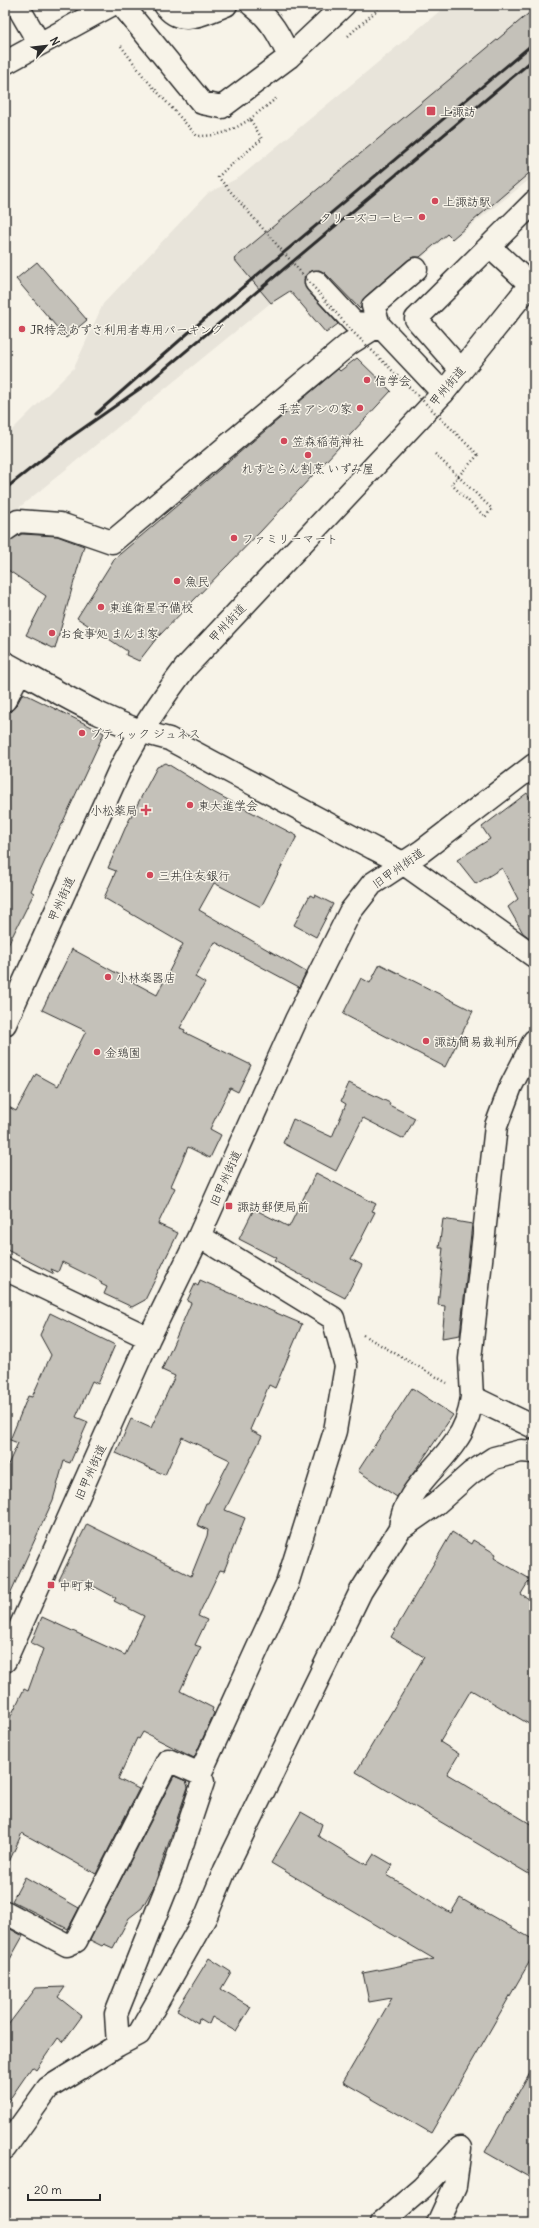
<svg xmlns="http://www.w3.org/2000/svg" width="539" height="2228" viewBox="0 0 539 2228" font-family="Delius,'Klee One',sans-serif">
	<rect width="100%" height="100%" fill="#f7f3e8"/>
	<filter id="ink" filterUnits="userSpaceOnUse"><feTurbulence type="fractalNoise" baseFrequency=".025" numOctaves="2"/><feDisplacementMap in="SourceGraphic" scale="8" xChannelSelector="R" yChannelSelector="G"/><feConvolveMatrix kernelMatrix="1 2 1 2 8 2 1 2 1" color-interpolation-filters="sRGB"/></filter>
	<g filter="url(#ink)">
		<path fill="#e8e4da" d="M 447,5 L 534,5 L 534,176 L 458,236 L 453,231 L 353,316 L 316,275 L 290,287 L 5,519 L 5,437 L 74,368 L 103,304 L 208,193 L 240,177 Z"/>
		<path fill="#c4c1b9" stroke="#2b2b2b" d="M 534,9 L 534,169 L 452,239 L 447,234 L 420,257 L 413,257 L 408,260 L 365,297 L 360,309 L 325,273 L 319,270 L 308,273 L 304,279 L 307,290 L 338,324 L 326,333 L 290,291 L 271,303 L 234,259 Z
			M 37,262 L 87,320 L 66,338 L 16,279 Z
			M 357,358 L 391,391 L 261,531 L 156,639 L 139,661 L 126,655 L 127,651 L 77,618 L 114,559 L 338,369 L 340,371 Z
			M 22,534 L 57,536 L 84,546 L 55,649 L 26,635 L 46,596 L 5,568 L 5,542 Z
			M 23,693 L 104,733 L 31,891 L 34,893 L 5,951 L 5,712 L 11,711 L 16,706 Z
			M 166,763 L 213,792 L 297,836 L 261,907 L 214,883 L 199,910 L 306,972 L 299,987 L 215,942 L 195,977 L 205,983 L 180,1028 L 185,1030 L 184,1032 L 251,1065 L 238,1092 L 230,1088 L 210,1129 L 221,1135 L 210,1158 L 188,1147 L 171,1186 L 175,1188 L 158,1224 L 178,1233 L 145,1300 L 132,1307 L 104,1294 L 107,1287 L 101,1284 L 102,1282 L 62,1262 L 58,1272 L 51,1269 L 54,1274 L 5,1249 L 5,1105 L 16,1111 L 36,1074 L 58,1086 L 86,1031 L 42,1010 L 72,949 L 157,995 L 183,944 L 104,898 L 116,871 L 108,868 L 127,824 L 157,767 Z
			M 527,793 L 534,804 L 534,941 L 523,933 L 508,907 L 518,899 L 502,868 L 476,884 L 457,860 L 490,839 L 482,827 Z
			M 310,895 L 314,897 L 315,895 L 333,904 L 316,937 L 294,925 Z
			M 380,964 L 473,1011 L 445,1067 L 343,1014 L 361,978 L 370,983 Z
			M 349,1083 L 390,1103 L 389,1105 L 415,1118 L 404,1139 L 363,1118 L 336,1171 L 283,1143 L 293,1119 L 332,1137 L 346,1104 L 341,1101 Z
			M 316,1173 L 376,1204 L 372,1211 L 375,1212 L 351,1259 L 362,1265 L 345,1298 L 274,1261 L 276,1258 L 239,1239 L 254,1209 L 289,1227 Z
			M 443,1219 L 472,1224 L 460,1335 L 442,1338 L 445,1306 L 438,1305 L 443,1257 L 442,1256 L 443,1248 L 439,1248 Z
			M 200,1280 L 302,1324 L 275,1388 L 269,1385 L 250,1430 L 262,1436 L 225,1510 L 245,1518 L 224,1571 L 220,1570 L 198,1616 L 207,1620 L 195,1645 L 201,1647 L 180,1691 L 213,1708 L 212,1711 L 214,1713 L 194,1758 L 143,1732 L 139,1739 L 137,1738 L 118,1779 L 139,1789 L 96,1874 L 22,1833 L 5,1871 L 5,1728 L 24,1689 L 28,1691 L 43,1649 L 31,1643 L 42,1617 L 125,1655 L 144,1616 L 114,1601 L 116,1598 L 82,1580 L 78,1588 L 59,1580 L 87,1524 L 191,1576 L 207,1536 L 208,1530 L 197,1525 L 206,1503 L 208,1503 L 230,1460 L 182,1437 L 165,1475 L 116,1453 L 131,1419 L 151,1428 L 175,1376 L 162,1370 L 191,1303 L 187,1301 L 195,1284 L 198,1286 Z
			M 50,1313 L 115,1345 L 98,1384 L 92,1381 L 76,1417 L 88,1422 L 70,1463 L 64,1461 L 53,1500 L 5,1605 L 5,1471 L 18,1443 L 10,1440 L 28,1396 L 32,1397 L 51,1355 L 40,1335 Z
			M 412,1388 L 453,1415 L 397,1497 L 358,1471 Z
			M 452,1532 L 471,1544 L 473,1540 L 496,1554 L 494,1558 L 530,1579 L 521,1594 L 534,1602 L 534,1727 L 471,1690 L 440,1742 L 459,1754 L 447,1774 L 534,1826 L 534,1877 L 356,1772 L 424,1657 L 391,1637 Z
			M 174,1776 L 186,1781 L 188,1787 L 154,1886 L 142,1908 L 129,1918 L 113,1948 L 104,1944 L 102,1946 L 90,1940 Z
			M 301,1812 L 322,1824 L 318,1836 L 367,1865 L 374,1854 L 393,1865 L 387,1875 L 451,1913 L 460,1898 L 534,1940 L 534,1954 L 431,2133 L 343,2082 L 392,1998 L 369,2002 L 363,1973 L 434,1959 L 271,1863 Z
			M 25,1877 L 79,1908 L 68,1929 L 12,1901 Z
			M 5,1926 L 23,1936 L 5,1968 Z
			M 209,1958 L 231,1972 L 221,1989 L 251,2007 L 236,2031 L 212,2017 L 209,2024 L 199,2018 L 198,2023 L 177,2010 Z
			M 65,1987 L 58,1997 L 82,2016 L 63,2042 L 58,2038 L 36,2070 L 32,2067 L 5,2106 L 5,2029 L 36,1988 Z
			M 534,2065 L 534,2180 L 485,2152 Z"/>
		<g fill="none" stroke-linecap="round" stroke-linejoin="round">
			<g stroke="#2b2b2b" stroke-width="25">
				<path id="minor" d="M 17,5 L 39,43
					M 122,5 L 202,103 L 222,107 L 289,57 L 344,5
					M 165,5 C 180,28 207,12 226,5
					M 252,5 C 271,19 280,36 289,57
					M 5,63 L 111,5
					M 490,247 L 530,284
					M 416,269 L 373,306 L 379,325 L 443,393
					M 316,282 L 354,323 L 379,325
					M 461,370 L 416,319 L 534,202
					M 5,530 L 18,521 L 60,524 L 112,542 L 349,344 L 379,325
					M 5,663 C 57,691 111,726 169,739 L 373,848 L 403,863 L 534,956
					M 5,700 L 20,671
					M 534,1041 L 511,1086 L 496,1126 L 470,1359 L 472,1397 L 534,1427
					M 199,1236 L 333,1318 L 346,1366 L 335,1431 L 287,1584 L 200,1774
					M 5,1269 L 149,1338
					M 400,1529 C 402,1493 436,1470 455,1442 C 465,1429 470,1413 472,1397
					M 5,1661 L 149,1338 L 199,1236 L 296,1020 L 350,912 L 372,884 L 422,851 L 534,765
					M 5,1912 L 67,1945 L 76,1941 L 168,1760 L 200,1774 L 203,1782 L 174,1869 L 116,2014 L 118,2045
					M 5,2148 L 48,2088 L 118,2045 L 139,2034 L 206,1916 L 225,1870 L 361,1591 L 400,1529 L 436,1504 L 471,1473 L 494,1458 L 521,1451 L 534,1452
					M 381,2223 L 422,2188 L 460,2148
					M 438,2223 L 455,2186 L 460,2148"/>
			</g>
			<g stroke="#2b2b2b" stroke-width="25">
				<path id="highway" d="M 5,1024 L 120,769 C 139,733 161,700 185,668 L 443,393 L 534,280"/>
			</g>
			<path stroke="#2b2b2b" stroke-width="2.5" stroke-dasharray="1 3" stroke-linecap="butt" d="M 348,36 L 375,12 L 380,5
				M 121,46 L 144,77 L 197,136 C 221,136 230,132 250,119 L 262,139 L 224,171
				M 250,119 L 278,97
				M 435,454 L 492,509 L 485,517 L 451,484 L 478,455
				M 363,1335 L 447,1383"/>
			<use href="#minor" stroke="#f7f3e8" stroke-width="22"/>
			<use href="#highway" stroke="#f7f3e8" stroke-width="22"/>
			<path stroke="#2b2b2b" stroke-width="3" d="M 96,414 L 195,327 L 534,43
				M 5,489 L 68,439 L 148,383 L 534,59"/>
			<path stroke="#2b2b2b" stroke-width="2.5" stroke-dasharray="1 3" stroke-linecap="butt" d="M 224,171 L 218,177 L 351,330 L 478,455"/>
		</g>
	</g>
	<g fill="#d1495b" stroke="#f7f3e8" stroke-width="1.5">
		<rect x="426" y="106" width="10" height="10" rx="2"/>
		<circle cx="435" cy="201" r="4"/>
		<circle cx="422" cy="217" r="4"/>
		<circle cx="22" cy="329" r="4"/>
		<circle cx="367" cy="380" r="4"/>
		<circle cx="360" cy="408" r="4"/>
		<circle cx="284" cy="441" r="4"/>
		<circle cx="308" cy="455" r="4"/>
		<circle cx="234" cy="538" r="4"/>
		<circle cx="177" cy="581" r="4"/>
		<circle cx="101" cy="607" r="4"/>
		<circle cx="52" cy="633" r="4"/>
		<circle cx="82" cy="733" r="4"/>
		<circle cx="190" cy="805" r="4"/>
		<path d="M144 804h4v4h4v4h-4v4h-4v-4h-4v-4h4z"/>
		<circle cx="150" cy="875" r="4"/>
		<circle cx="108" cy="977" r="4"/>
		<circle cx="426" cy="1041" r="4"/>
		<circle cx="97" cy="1052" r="4"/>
		<rect x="225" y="1202" width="8" height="8" rx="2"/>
		<rect x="47" y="1581" width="8" height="8" rx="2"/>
	</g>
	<g text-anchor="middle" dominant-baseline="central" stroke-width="3" stroke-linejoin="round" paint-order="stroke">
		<g font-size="12" fill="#2b2b2b" stroke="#f7f3e8" text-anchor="start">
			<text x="440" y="111">上諏訪</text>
			<text x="443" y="201">上諏訪駅</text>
			<text x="414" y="217" text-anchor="end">タリーズコーヒー</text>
			<text x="30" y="329">JR特急あずさ利用者専用パーキング</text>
			<text x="375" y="380">信学会</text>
			<text x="352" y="408" text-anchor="end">手芸 アンの家</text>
			<text x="292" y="441">笠森稲荷神社</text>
			<text x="308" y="468" text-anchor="middle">れすとらん割烹 いずみ屋</text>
			<text x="242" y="538">ファミリーマート</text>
			<text x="185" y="581">魚民</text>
			<text x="109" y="607">東進衛星予備校</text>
			<text x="60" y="633">お食事処 まんま家</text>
			<text x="90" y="733">ブティック ジュネス</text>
			<text x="198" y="805">東大進学会</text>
			<text x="138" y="810" text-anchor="end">小松薬局</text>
			<text x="158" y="875">三井住友銀行</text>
			<text x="116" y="977">小林楽器店</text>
			<text x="434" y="1041">諏訪簡易裁判所</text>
			<text x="105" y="1052">金鵄園</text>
			<text x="237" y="1206">諏訪郵便局前</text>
			<text x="59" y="1585">中町東</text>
		</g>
		<g font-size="12" fill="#2b2b2b" stroke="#f7f3e8">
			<text transform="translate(447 386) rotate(-50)">甲州街道</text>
			<text transform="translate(227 623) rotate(-47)">甲州街道</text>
			<text transform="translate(398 868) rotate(-35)">旧甲州街道</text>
			<text transform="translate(61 899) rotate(-66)">甲州街道</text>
			<text transform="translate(225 1178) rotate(-66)">旧甲州街道</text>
			<text transform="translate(90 1472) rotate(-66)">旧甲州街道</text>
		</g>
	</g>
	<rect width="539" height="2228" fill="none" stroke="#f7f3e8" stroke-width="20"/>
	<rect x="10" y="10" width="519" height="2208" fill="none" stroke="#2b2b2b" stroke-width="1.5" filter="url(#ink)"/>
	<g transform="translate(46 46) rotate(62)" stroke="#f7f3e8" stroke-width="3" paint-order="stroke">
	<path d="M0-3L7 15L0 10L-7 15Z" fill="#2b2b2b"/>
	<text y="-6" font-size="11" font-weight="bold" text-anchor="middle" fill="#2b2b2b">N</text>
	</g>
	<path d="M28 2194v6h72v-6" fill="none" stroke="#2b2b2b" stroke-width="2"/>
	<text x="34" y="2194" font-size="12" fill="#2b2b2b" stroke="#f7f3e8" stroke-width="3" paint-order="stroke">20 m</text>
</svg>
